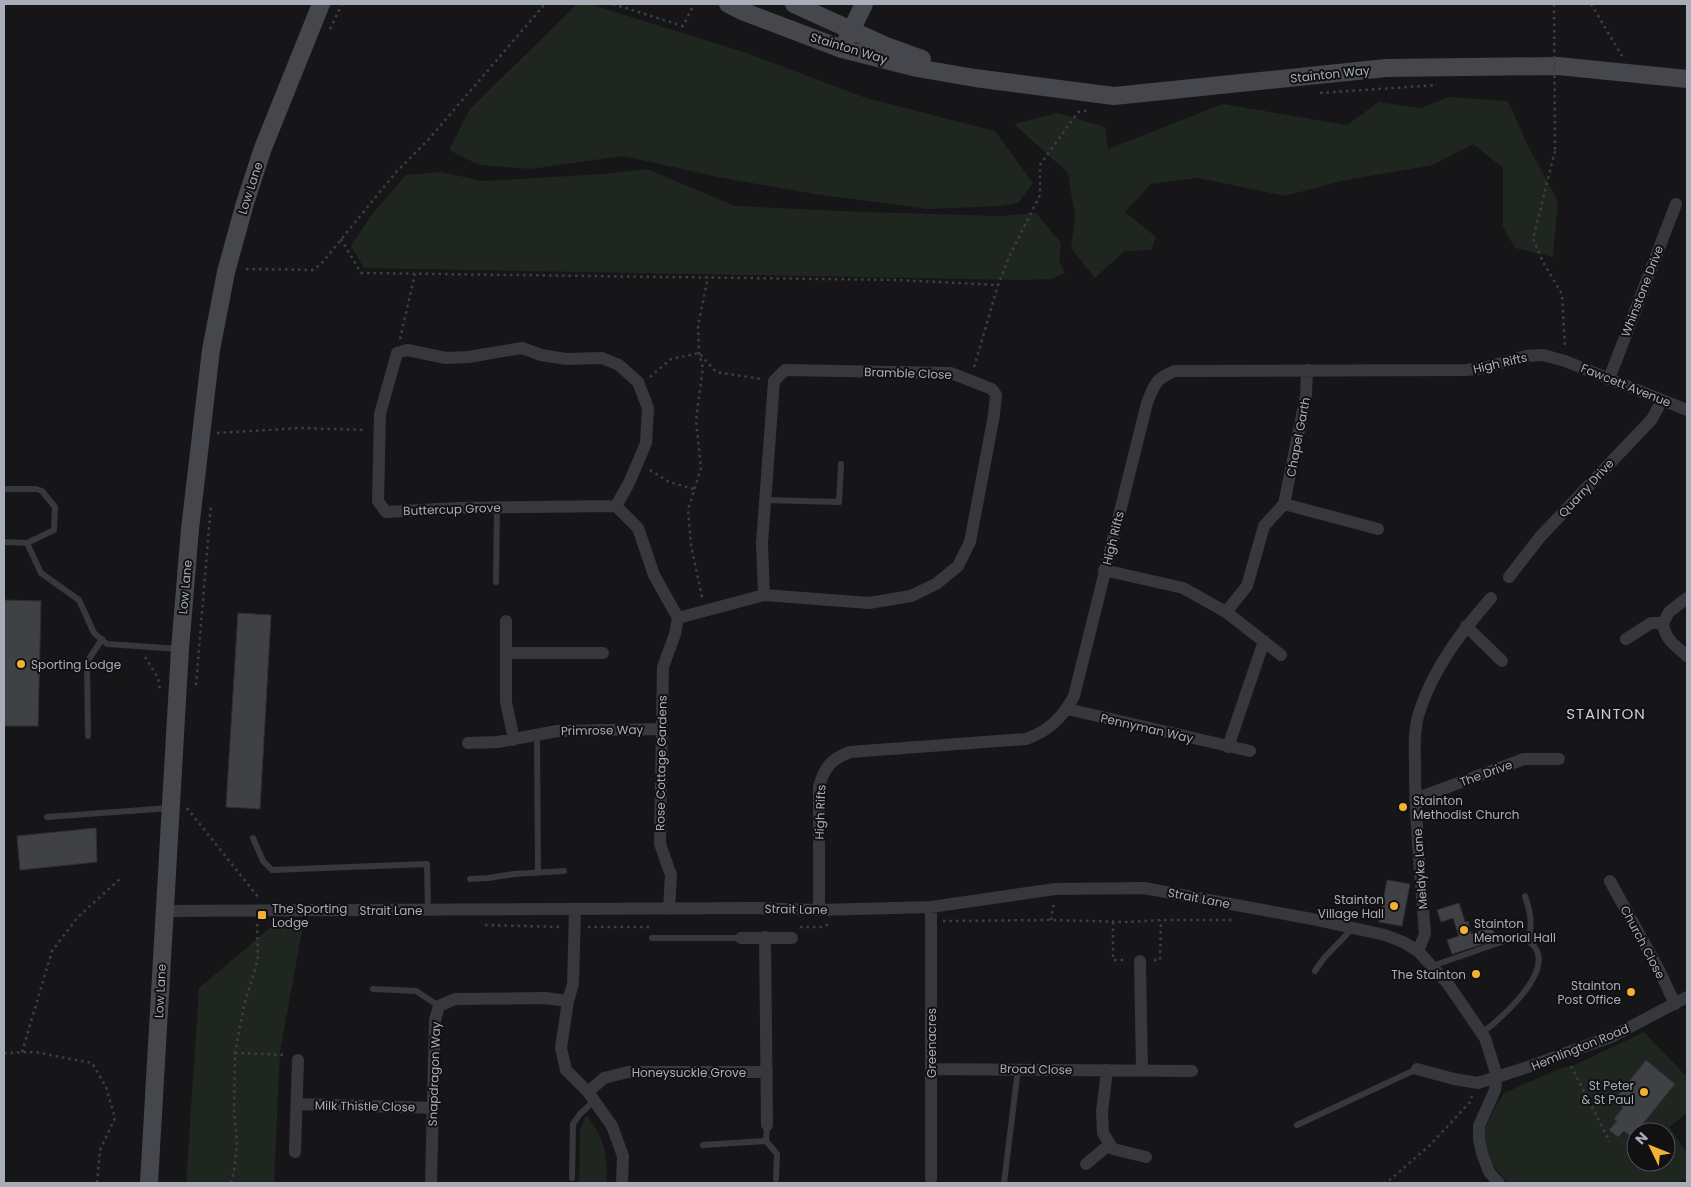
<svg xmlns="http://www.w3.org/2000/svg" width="1691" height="1187" viewBox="0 0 1691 1187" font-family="Poppins,sans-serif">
	<rect width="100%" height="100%" fill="#161618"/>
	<path fill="#1e261f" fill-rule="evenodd" d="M 577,4 L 589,4 L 744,52 L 866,98 L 995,131 L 1033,183 L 1018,203 L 1001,206 L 928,209 L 815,194 L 723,178 L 623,156 L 531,169 L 479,165 L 449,150 L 470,109 Z
		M 1449,97 L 1508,101 L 1527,144 L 1558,201 L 1553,257 L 1515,248 L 1503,227 L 1503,168 L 1473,144 L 1433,165 L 1341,181 L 1285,196 L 1198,178 L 1151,184 L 1125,212 L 1156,237 L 1151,250 L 1125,251 L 1095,278 L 1071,248 L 1075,217 L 1068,173 L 1014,124 L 1057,113 L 1105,127 L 1108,149 L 1223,104 L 1347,125 L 1379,102 L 1421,108 Z
		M 647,169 L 735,206 L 864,212 L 1000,216 L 1036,213 L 1061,243 L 1059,260 L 1065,273 L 1052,279 L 1022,280 L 364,268 L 351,246 L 372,214 L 406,175 L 440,172 L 483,181 L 605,174 Z
		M 304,920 L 280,1052 L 274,1183 L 186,1183 L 199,988 L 271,927 Z
		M 1644,1032 L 1687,1077 L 1687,1113 L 1669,1127 L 1687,1153 L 1687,1179 L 1677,1183 L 1508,1183 L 1493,1165 L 1487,1147 L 1484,1132 L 1493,1111 L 1504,1093 L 1564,1067 L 1571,1067 ZM 1636,1132 L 1666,1132 L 1666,1162 L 1636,1162 Z
		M 586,1115 C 605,1138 607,1154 607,1183 L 579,1183 L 580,1130 Z"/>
	<path fill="#404145" stroke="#303034" d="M 4,600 L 41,601 L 38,726 L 4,726 Z
		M 238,613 L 271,615 L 260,809 L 226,807 Z
		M 96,828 L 97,862 L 20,870 L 17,836 Z
		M 1387,880 L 1410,884 L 1402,926 L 1379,922 Z
		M 1459,903 L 1465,922 L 1468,921 L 1471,934 L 1492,927 L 1496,940 L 1452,954 L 1447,940 L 1459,936 L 1453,918 L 1441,922 L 1437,910 Z
		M 1646,1060 L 1675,1084 L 1632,1137 L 1624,1131 L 1618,1137 L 1609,1130 L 1617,1121 L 1614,1119 L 1623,1108 L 1614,1100 Z"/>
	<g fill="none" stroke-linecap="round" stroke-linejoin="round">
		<path stroke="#3d3f44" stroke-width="2.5" stroke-dasharray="2.5 4" stroke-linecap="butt" d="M 613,4 L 683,26 L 694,4
			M 1591,4 L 1622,56
			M 330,29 L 342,4
			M 1320,93 L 1437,85
			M 1555,151 L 1533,239 L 1543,262 L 1562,294 L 1565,347
			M 341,239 L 361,273 L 898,280 L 998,285
			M 246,269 L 313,270 L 321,264 L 397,171 L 428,140 L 545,4
			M 400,339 L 415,274
			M 974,367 L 998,285 L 1009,257 L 1040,195 L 1040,165 L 1078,112 L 1090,110
			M 650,377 L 671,359 L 699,353 L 716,372 L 761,379
			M 217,433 L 300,428 L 366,430
			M 650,470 L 669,482 L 694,489
			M 702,597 L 691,545 L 688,510 L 701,468 L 696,420 L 703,368 L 699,353 L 698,326 L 708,277
			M 145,657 L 158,678 L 160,690
			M 196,685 L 211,504
			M 187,808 L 258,897
			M 1051,920 L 1054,902
			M 943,921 L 1051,920 L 1129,922 L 1161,920 L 1233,920
			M 1113,922 L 1113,960 L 1126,960
			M 485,925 L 562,927
			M 588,927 L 650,927
			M 800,927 L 822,927 L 829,924
			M 1154,960 L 1160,960 L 1161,920
			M 22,1052 L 52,951 L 78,917 L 122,877
			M 4,1053 L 35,1052 L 92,1063 L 106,1087 L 115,1118 L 100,1150 L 97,1183
			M 235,1053 L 286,1055
			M 1571,1066 L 1610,1142
			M 231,1183 L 234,1171 L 237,1143 L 234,1110 L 235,1053 L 244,1005 L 256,966 L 258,956 L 257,923
			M 1383,1183 L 1391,1179 L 1430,1145 L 1470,1102 L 1472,1096"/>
		<path stroke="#37383d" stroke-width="6" d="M 4,489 L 36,489 L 42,491 L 55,507 L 54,530 L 27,543 L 4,542
			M 765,500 L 839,502 L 841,464
			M 27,543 L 41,573 L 79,600 L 94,633 L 107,644 L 180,649
			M 496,582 L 497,507
			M 537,735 L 538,873
			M 88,736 L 87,662 L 102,639
			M 47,817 L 170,808
			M 253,838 L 263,861 L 272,870 L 427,864 L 428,910
			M 470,879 L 488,878 L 514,874 L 564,871
			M 1525,896 C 1531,914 1532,922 1529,940
			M 652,938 L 741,938
			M 1432,966 L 1510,939 C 1520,937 1527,937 1534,946 C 1555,972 1500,1019 1482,1033
			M 1315,971 L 1324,958 L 1353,928
			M 373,989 L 416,991 L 439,1006
			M 767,1125 L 766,1141 L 777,1154 L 776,1179
			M 1297,1125 L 1417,1069
			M 703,1145 L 766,1141
			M 572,1178 L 573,1124 L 580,1114 L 594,1101
			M 1004,1183 L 1018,1069"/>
		<path stroke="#37383d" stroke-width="12" d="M 1609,379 L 1676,204
			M 1284,504 L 1378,529
			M 616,506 L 629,483 L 646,443 L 648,408 L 638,382 L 619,365 L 602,358 L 566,359 L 541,355 L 522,348 L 468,357 L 446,358 L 407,350 L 397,353 L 380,414 L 378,501 L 386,512 L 457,508 L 616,506 L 638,528 L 654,575 L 678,618
			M 1104,570 L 1183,588 L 1226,612 L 1281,655
			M 1509,577 L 1540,537 L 1652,419 L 1662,400
			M 1226,612 L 1247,586 L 1264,526 L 1284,504 L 1306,396 L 1307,370
			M 678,618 L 764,595 L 869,603 L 911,596 L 936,584 L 958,566 L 970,542 L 994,415 L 996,395 L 992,389 L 951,373 L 785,370 L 774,381 L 762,543 L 764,595
			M 506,621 L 506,702 L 514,740
			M 1663,623 C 1665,640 1675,645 1687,656
			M 1466,626 L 1502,661
			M 1626,639 L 1651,623 L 1663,623 L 1669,612 L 1687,598
			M 506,653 L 603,653
			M 1067,709 L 1250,751
			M 468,743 L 498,742 L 557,731 L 662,729
			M 1228,747 L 1264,641
			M 1415,799 L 1524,759 L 1559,759
			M 1610,881 L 1660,972 L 1675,1004
			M 575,909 L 573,984 L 568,1001 L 561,1048 L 566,1070 L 588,1092 L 612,1126 L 623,1156 L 622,1183
			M 669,909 L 671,875 L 660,844 L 663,667 L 675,634 L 678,618
			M 819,910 L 819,786 C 825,767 831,759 850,752 L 1026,739 C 1049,731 1063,717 1074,696 L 1147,403 C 1154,385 1156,378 1175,371 L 1466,370 L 1484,368 L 1526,356 L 1543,355 L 1565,361 L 1687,410
			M 165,911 L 754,908 L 819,910 L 931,907 L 1055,889 L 1144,888 L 1312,919 L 1385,935 L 1403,942 L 1418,951 L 1448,984 L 1485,1038 L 1497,1076 L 1495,1090 L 1479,1126 L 1479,1139 L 1482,1153 L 1489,1172 L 1499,1183
			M 765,937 L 767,1125
			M 741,938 L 792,938
			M 1418,951 L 1425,934 C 1421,880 1415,825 1415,770 C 1415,751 1413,729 1420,710 C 1434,667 1462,631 1491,598
			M 1140,961 L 1142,1070
			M 931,1069 L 1192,1071
			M 1417,1069 L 1454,1079 L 1478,1083 L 1528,1067 L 1613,1036 L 1687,997
			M 1107,1070 L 1102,1112 L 1103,1133 L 1113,1149 L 1146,1157
			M 588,1092 L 604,1078 L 628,1072 L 767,1072
			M 298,1104 L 433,1108
			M 295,1152 L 298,1060
			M 1086,1164 L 1110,1144
			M 931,1179 L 931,907
			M 431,1183 L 435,1020 L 439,1006 L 455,999 L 545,998 L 568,1001"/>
		<path stroke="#45474d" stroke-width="18" d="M 728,4 L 742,11 L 842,49 L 917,68 L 975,78 L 1114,96 L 1386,68 L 1558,66 L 1687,79
			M 794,4 L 886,46 L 922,59
			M 847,39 L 864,4
			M 149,1183 L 180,649 L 190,529 L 211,350 L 226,272 L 245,203 L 263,148 L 321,4"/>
		<path stroke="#3d3f44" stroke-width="2.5" stroke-dasharray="2.5 4" stroke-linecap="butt" d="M 1554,4 L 1555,151"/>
	</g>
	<g fill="#f2b134" stroke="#111113" stroke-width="2">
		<circle cx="21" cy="664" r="5"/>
		<circle cx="1403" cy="807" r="5"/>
		<circle cx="1394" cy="906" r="5"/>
		<rect x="257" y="910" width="10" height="10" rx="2.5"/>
		<circle cx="1464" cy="930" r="5"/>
		<circle cx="1476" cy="974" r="5"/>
		<circle cx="1631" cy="992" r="5"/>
		<circle cx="1644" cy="1092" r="5"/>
	</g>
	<g text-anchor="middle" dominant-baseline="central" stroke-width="4" stroke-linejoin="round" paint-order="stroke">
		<g font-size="12" fill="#a8adb8" stroke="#111113">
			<text transform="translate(849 48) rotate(17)">Stainton Way</text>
			<text transform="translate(1330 74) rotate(-6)">Stainton Way</text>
			<text transform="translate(250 188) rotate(-72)">Low Lane</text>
			<text transform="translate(1642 291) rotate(-69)">Whinstone Drive</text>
			<text transform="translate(1500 363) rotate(-13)">High Rifts</text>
			<text transform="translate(908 373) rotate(2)">Bramble Close</text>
			<text transform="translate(1626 385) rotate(22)">Fawcett Avenue</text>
			<text transform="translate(1298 437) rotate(-79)">Chapel Garth</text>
			<text transform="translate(1586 488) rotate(-47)">Quarry Drive</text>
			<text transform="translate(452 509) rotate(-2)">Buttercup Grove</text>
			<text transform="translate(1113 538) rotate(-76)">High Rifts</text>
			<text transform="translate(185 587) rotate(-85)">Low Lane</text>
			<text transform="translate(1147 728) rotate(13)">Pennyman Way</text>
			<text transform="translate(602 730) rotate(-1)">Primrose Way</text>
			<text transform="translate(661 763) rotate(-89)">Rose Cottage Gardens</text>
			<text transform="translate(1486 773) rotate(-20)">The Drive</text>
			<text transform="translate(820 812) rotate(-88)">High Rifts</text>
			<text transform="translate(1420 869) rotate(-94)">Meldyke Lane</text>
			<text transform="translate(1199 898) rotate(11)">Strait Lane</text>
			<text transform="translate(796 909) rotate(1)">Strait Lane</text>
			<text x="391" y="910">Strait Lane</text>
			<text transform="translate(1643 942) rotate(62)">Church Close</text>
			<text transform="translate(160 991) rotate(-87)">Low Lane</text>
			<text transform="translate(931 1043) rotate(-90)">Greenacres</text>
			<text transform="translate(1580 1047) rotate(-22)">Hemlington Road</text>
			<text transform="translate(1036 1069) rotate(1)">Broad Close</text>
			<text x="689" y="1072">Honeysuckle Grove</text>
			<text transform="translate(434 1074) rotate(-88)">Snapdragon Way</text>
			<text transform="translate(365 1106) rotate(1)">Milk Thistle Close</text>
		</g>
		<g font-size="12" fill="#a8adb8" stroke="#111113" text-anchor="start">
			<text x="31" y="664">Sporting Lodge</text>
			<text x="1413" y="800">Stainton<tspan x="1413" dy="14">Methodist Church</tspan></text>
			<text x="1384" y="899" text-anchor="end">Stainton<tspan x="1384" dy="14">Village Hall</tspan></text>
			<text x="272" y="908">The Sporting<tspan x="272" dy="14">Lodge</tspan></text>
			<text x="1474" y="923">Stainton<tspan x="1474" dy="14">Memorial Hall</tspan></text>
			<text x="1466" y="974" text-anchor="end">The Stainton</text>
			<text x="1621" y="985" text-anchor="end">Stainton<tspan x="1621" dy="14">Post Office</tspan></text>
			<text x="1634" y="1085" text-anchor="end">St Peter<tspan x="1634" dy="14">&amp; St Paul</tspan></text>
		</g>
		<g font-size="15" letter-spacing="1" fill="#c9ccd4" stroke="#111113">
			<text x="1606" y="713">STAINTON</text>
		</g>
	</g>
	<rect width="1691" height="1187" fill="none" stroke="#a8adb8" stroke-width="10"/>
	<g transform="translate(1651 1147) rotate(313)"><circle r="24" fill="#111113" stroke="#4d4f55"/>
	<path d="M0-4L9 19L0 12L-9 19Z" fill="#f2b134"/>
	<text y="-8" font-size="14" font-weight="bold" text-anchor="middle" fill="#a8adb8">N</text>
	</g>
</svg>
